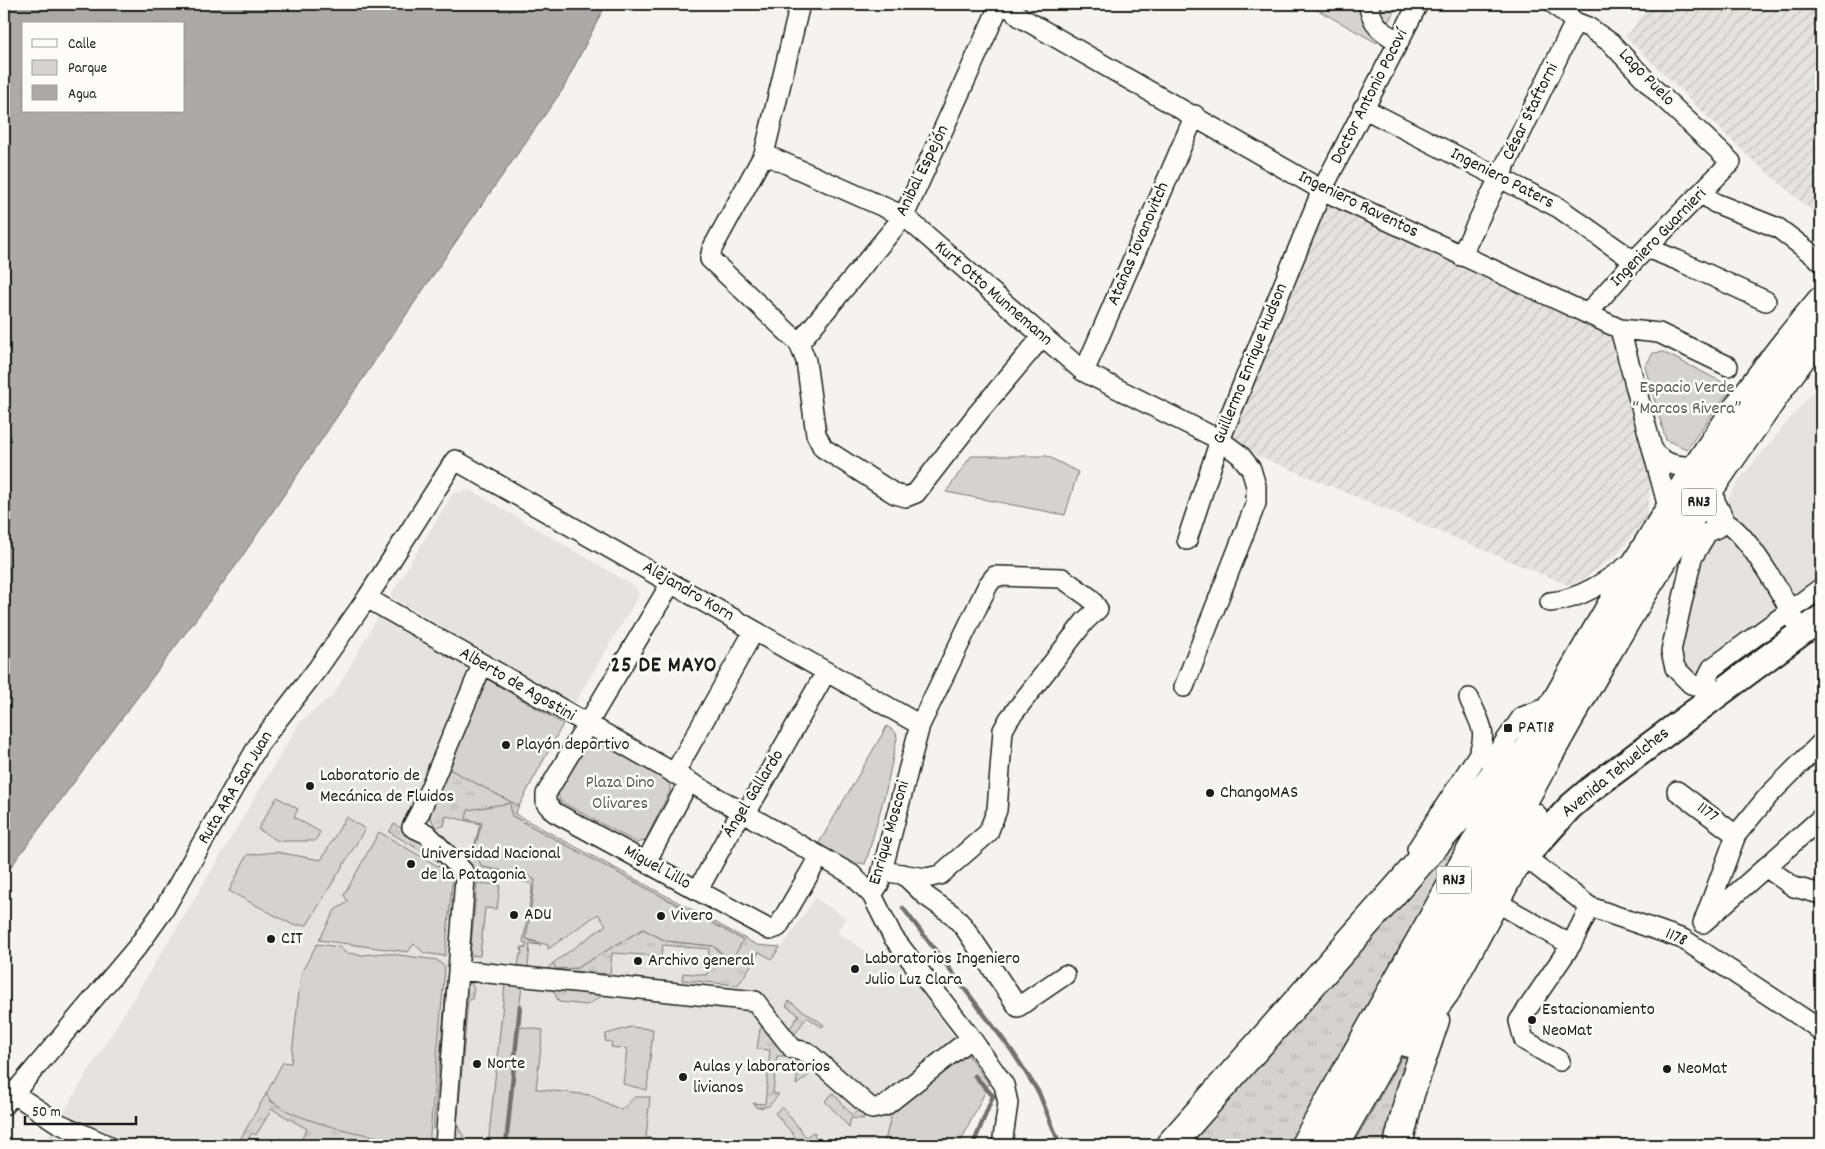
<svg xmlns="http://www.w3.org/2000/svg" width="1825" height="1149" viewBox="0 0 1825 1149" font-family="Dekko,sans-serif">
	<defs>
		<pattern id="industrial-furrows" width="10" height="10" patternUnits="userSpaceOnUse" patternTransform="scale(1.25)"><rect width="10" height="10" fill="#e4e3de"/><path d="M-1 1l2-2M0 10L10 0M9 11l2-2" fill="none" stroke="#c3c2be"/></pattern>
		<pattern id="grass-tufts" width="24" height="20" patternUnits="userSpaceOnUse" patternTransform="scale(1.25)"><rect width="24" height="20" fill="#d4d3cf"/><path d="M3 7l-1-3M5 7V3M7 7l1-3M15 17l-1-3M17 17v-4M19 17l1-3" fill="none" stroke="#b5b5b1"/></pattern>
	</defs>
	<rect width="100%" height="100%" fill="#f4f3ee"/>
	<filter id="ink" filterUnits="userSpaceOnUse"><feTurbulence type="fractalNoise" baseFrequency=".02" numOctaves="2"/><feDisplacementMap in="SourceGraphic" scale="10" xChannelSelector="R" yChannelSelector="G"/><feConvolveMatrix kernelMatrix="1 2 1 2 8 2 1 2 1" color-interpolation-filters="sRGB"/></filter>
	<g filter="url(#ink)">
		<path fill="#e4e3de" d="M 1821,382 L 1821,618 L 1711,698 L 1675,668 L 1692,558 L 1740,479 Z
			M 470,490 L 636,587 L 639,595 L 574,704 L 390,596 L 453,493 Z
			M 379,615 L 563,724 L 515,814 L 757,945 L 782,947 L 815,898 L 846,918 L 837,932 L 876,958 L 881,951 L 900,964 L 989,1084 L 959,1145 L 43,1145 L 189,908 L 300,722 L 334,694 Z"/>
		<path fill="url(#industrial-furrows)" d="M 1651,4 L 1821,4 L 1821,219 L 1747,155 L 1626,37 Z
			M 1322,190 L 1620,329 L 1653,452 L 1647,517 L 1618,554 L 1583,579 L 1570,586 L 1220,440 Z"/>
		<path fill="url(#grass-tufts)" stroke="#787876" d="M 484,677 L 487,679 L 482,683 L 449,769 L 519,806 L 515,814 L 757,945 L 780,947 L 772,959 L 759,952 L 741,981 L 737,985 L 682,980 L 683,973 L 707,975 L 709,949 L 663,945 L 661,956 L 612,953 L 610,974 L 547,969 L 553,963 L 556,969 L 577,968 L 643,929 L 666,941 L 713,946 L 722,955 L 743,940 L 512,816 L 509,803 L 483,823 L 474,850 L 482,867 L 527,875 L 535,880 L 526,939 L 541,945 L 530,944 L 528,967 L 518,966 L 520,954 L 522,954 L 521,947 L 526,948 L 526,943 L 523,942 L 532,890 L 531,883 L 478,874 L 471,871 L 462,857 L 474,847 L 480,824 L 446,816 L 444,826 L 438,826 L 436,828 L 430,817 L 432,807 Z
			M 1485,795 L 1289,1145 L 1180,1145 Z
			M 394,824 L 420,839 L 445,859 L 442,863 L 389,832 Z
			M 457,872 L 439,1129 L 433,1129 Z
			M 466,983 L 471,983 L 474,988 L 472,999 L 468,1001 L 457,1125 L 464,1137 L 462,1142 L 452,1142 Z
			M 551,986 L 607,993 L 587,1005 L 559,1002 Z
			M 789,1001 L 824,1025 L 822,1027 L 807,1017 L 792,1038 L 788,1031 L 799,1015 L 786,1006 Z
			M 1421,1024 L 1398,1145 L 1353,1145 Z
			M 764,1026 L 785,1054 L 784,1056 L 777,1056 L 773,1093 L 779,1094 L 769,1106 L 757,1108 L 753,1103 L 765,1104 L 770,1050 L 757,1049 L 760,1029 Z
			M 803,1059 L 807,1063 L 803,1070 L 809,1075 L 796,1085 L 799,1065 Z
			M 833,1093 L 852,1115 L 862,1108 L 865,1113 L 864,1119 L 851,1118 L 849,1127 L 825,1101 Z
			M 266,1094 L 271,1102 L 397,1141 L 429,1145 L 298,1145 L 307,1129 L 272,1109 L 256,1135 L 252,1133 L 245,1145 L 237,1145 Z
			M 782,1107 L 806,1137 L 813,1132 L 815,1133 L 813,1145 L 802,1145 L 775,1113 Z"/>
		<path fill="#d4d3cf" stroke="#787876" d="M 1307,4 L 1398,4 L 1377,43 Z
			M 1663,352 L 1732,387 L 1687,449 L 1666,440 L 1645,367 L 1653,353 Z
			M 971,456 L 1047,456 L 1078,472 L 1065,515 L 946,492 Z
			M 487,679 L 563,724 L 519,806 L 449,769 L 482,683 Z
			M 887,726 L 896,733 L 897,738 L 886,790 L 868,855 L 865,864 L 845,861 L 819,843 Z
			M 593,739 L 670,780 L 670,791 L 645,841 L 637,843 L 560,801 L 557,790 L 584,742 Z
			M 277,797 L 298,809 L 294,817 L 320,832 L 315,841 L 278,841 L 258,829 Z
			M 510,803 L 512,816 L 743,940 L 732,960 L 713,946 L 666,941 L 643,929 L 577,968 L 556,969 L 553,963 L 606,925 L 598,914 L 548,949 L 548,945 L 526,939 L 535,880 L 527,875 L 482,867 L 474,850 L 482,823 L 466,819 L 468,810 Z
			M 346,817 L 365,829 L 307,925 L 293,925 L 229,891 L 247,855 L 276,852 L 321,860 Z
			M 379,832 L 453,875 L 445,956 L 424,953 L 414,944 L 408,952 L 319,940 L 335,910 L 348,902 L 344,895 Z
			M 477,883 L 500,885 L 497,909 L 485,908 L 480,956 L 470,955 Z
			M 317,944 L 339,947 L 346,953 L 363,955 L 384,953 L 437,960 L 445,967 L 429,1145 C 393,1140 284,1124 266,1094 L 283,1062 L 291,1063 L 301,973 Z
			M 505,984 L 522,986 L 517,1026 L 543,1030 L 536,1089 L 590,1095 L 621,1110 L 635,1097 L 650,1097 L 646,1137 L 656,1139 L 655,1145 L 488,1145 Z
			M 631,1027 L 653,1029 L 647,1090 L 623,1084 L 627,1049 L 611,1047 L 612,1042 L 605,1041 L 606,1034 Z
			M 967,1054 L 989,1084 L 959,1145 L 884,1145 L 893,1108 Z"/>
		<path fill="#abaaa6" stroke="#72716f" fill-rule="evenodd" d="M 4,4 L 606,4 L 563,89 L 457,240 L 237,564 L 4,876 ZM 24,24 L 184,24 L 184,111 L 24,111 Z"/>
		<g fill="none" stroke-linecap="round" stroke-linejoin="round">
			<path stroke="#72716f" stroke-width="4.5" d="M 903,908 L 1012,1051 L 1039,1093 L 1060,1145
				M 506,1145 L 520,1006
				M 973,1145 L 993,1096 L 975,1076"/>
			<g stroke="#1c1c1c" stroke-width="22">
				<path id="minor" d="M 800,4 L 764,154 L 712,249 L 710,259 L 799,343 L 806,361 L 816,434 L 823,448 L 895,494 L 906,497 L 916,493 L 978,413 L 1042,337
					M 1006,4 L 1020,17 L 1322,190 L 1620,329 L 1659,333 L 1728,366
					M 1368,4 C 1374,27 1379,30 1399,42
					M 1554,4 L 1575,22 L 1588,27 L 1611,43 L 1656,91 L 1731,162 L 1634,261 L 1587,314
					M 1363,108 L 1559,208 L 1634,261
					M 764,154 L 904,216 L 1084,372 L 1220,440 L 1240,455 L 1251,469 L 1256,486 L 1256,503 L 1184,687
					M 1702,193 L 1715,203 L 1778,228 L 1821,261
					M 1647,248 L 1677,260 L 1766,301
					M 1461,256 L 1575,22
					M 1620,329 L 1669,511
					M 799,343 L 904,216 L 1000,4
					M 1084,372 L 1195,115
					M 1653,452 C 1666,465 1681,469 1698,464
					M 1714,521 C 1717,521 1723,521 1726,523 C 1749,534 1790,608 1801,633
					M 1187,540 L 1220,440 L 1322,190 L 1418,4
					M 671,583 L 546,794 L 546,803 L 554,812 L 770,930 L 778,927 L 819,857
					M 367,598 L 851,874 L 872,895 L 893,937 L 971,1038 L 1004,1085 L 1008,1103 L 1002,1145
					M 1550,602 C 1581,600 1609,579 1634,561
					M 1706,689 L 1691,684 L 1675,668 L 1671,651 L 1692,558 L 1707,533 L 1726,523 L 1715,501 L 1712,483
					M 1711,698 C 1705,686 1705,680 1712,668 L 1821,588
					M 1491,762 L 1522,717 L 1540,710
					M 674,774 L 754,631
					M 1677,791 L 1736,835
					M 1417,849 L 1478,755 C 1489,730 1478,721 1469,698
					M 1525,857 L 1590,907 L 1683,939 L 1815,1026 L 1821,1032
					M 646,862 L 688,783
					M 1767,868 L 1794,887 L 1821,894
					M 903,874 L 926,896 L 953,915 L 964,927 L 1018,1007 L 1065,975
					M 698,890 L 736,821 L 745,815 L 826,672
					M 872,895 L 879,884 L 882,871 L 920,725 L 988,585 L 995,576 L 1062,578 L 1090,598 L 1098,609 L 1085,621 L 1009,719 L 1003,730 L 997,810 L 988,833 L 940,875 L 926,878 L 882,871
					M 1495,901 L 1571,945
					M 1704,922 L 1821,818
					M 1703,923 L 1736,835 L 1769,795 L 1821,743
					M 459,970 L 755,1001 L 793,1049 L 807,1052 L 872,1109 L 885,1106 L 971,1038
					M 1560,1061 L 1524,1040 L 1519,1021 L 1571,945 L 1590,907
					M 13,1093 L 58,1123 L 107,1145
					M 4,1105 L 138,946 L 163,911 L 259,744 L 318,668 L 367,598 L 455,460 L 920,725
					M 445,1145 L 465,878 L 463,871 L 427,834 L 412,827 L 420,812 L 482,665"/>
			</g>
			<g stroke="#1c1c1c" stroke-width="29">
				<path id="major" d="M 1516,867 L 1570,807 L 1591,789 L 1821,618"/>
			</g>
			<g stroke="#1c1c1c" stroke-width="31">
				<path id="highway" d="M 1408,1043 L 1446,991 L 1508,877 L 1533,817
					M 1170,1145 L 1401,884 L 1489,782 L 1508,755
					M 1305,1145 C 1382,1008 1460,870 1538,733 C 1623,583 1709,432 1821,301
					M 1334,1145 C 1473,905 1591,650 1754,425 C 1776,394 1797,361 1821,332
					M 1398,1145 L 1410,1094 L 1435,1020"/>
			</g>
			<use href="#minor" stroke="#fdfcf7" stroke-width="19"/>
			<use href="#major" stroke="#fdfcf7" stroke-width="25"/>
			<use href="#highway" stroke="#fdfcf7" stroke-width="28"/>
		</g>
	</g>
	<g fill="#1c1c1c" stroke="#fdfcf7" stroke-width="2">
		<rect x="1503" y="723" width="10" height="10" rx="2.5"/>
		<circle cx="506" cy="745" r="5"/>
		<circle cx="310" cy="786" r="5"/>
		<circle cx="1210" cy="793" r="5"/>
		<circle cx="411" cy="864" r="5"/>
		<circle cx="514" cy="915" r="5"/>
		<circle cx="661" cy="916" r="5"/>
		<circle cx="271" cy="939" r="5"/>
		<circle cx="638" cy="961" r="5"/>
		<circle cx="855" cy="969" r="5"/>
		<circle cx="1532" cy="1020" r="5"/>
		<circle cx="477" cy="1064" r="5"/>
		<circle cx="1667" cy="1069" r="5"/>
		<circle cx="683" cy="1077" r="5"/>
	</g>
	<g text-anchor="middle" dominant-baseline="central" stroke-width="5" stroke-linejoin="round" paint-order="stroke">
		<g fill="#fdfcf7" stroke="#605f5e" stroke-width="1">
			<rect x="1681.5" y="488.5" width="35" height="27" rx="4"/>
			<rect x="1436.5" y="866.5" width="35" height="27" rx="4"/>
		</g>
		<g font-size="16" font-weight="bold" fill="#1c1c1c">
			<text x="1699" y="502">RN3</text>
			<text x="1454" y="880">RN3</text>
		</g>
		<g font-size="18" fill="#1c1c1c" stroke="#fdfcf7">
			<text transform="translate(1646 78) rotate(46)">Lago Puelo</text>
			<text transform="translate(1370 97) rotate(-63)">Doctor Antonio Pocoví</text>
			<text transform="translate(1531 112) rotate(-64)">César Staftorni</text>
			<text transform="translate(923 171) rotate(-64)">Anibal Espejón</text>
			<text transform="translate(1502 179) rotate(27)">Ingeniero Paters</text>
			<text transform="translate(1358 205) rotate(26)">Ingeniero Raventos</text>
			<text transform="translate(1659 238) rotate(-46)">Ingeniero Guarnieri</text>
			<text transform="translate(1139 244) rotate(-67)">Atañas Iovanovitch</text>
			<text transform="translate(993 294) rotate(41)">Kurt Otto Munnemann</text>
			<text transform="translate(1251 364) rotate(-68)">Guillermo Enrique Hudson</text>
			<text transform="translate(688 592) rotate(30)">Alejandro Korn</text>
			<text transform="translate(517 685) rotate(30)">Alberto de Agostini</text>
			<text transform="translate(1616 773) rotate(-39)">Avenida Tehuelches</text>
			<text transform="translate(236 788) rotate(-59)">Ruta ARA San Juan</text>
			<text transform="translate(754 794) rotate(-58)">Ángel Gallardo</text>
			<text transform="translate(1707 813) rotate(36)">1177</text>
			<text transform="translate(890 833) rotate(-74)">Enrique Mosconi</text>
			<text transform="translate(657 868) rotate(29)">Miguel Lillo</text>
			<text transform="translate(1676 938) rotate(23)">1178</text>
		</g>
		<g font-size="18" fill="#5c5c5b" stroke="#fdfcf7">
			<text x="1687" y="388">Espacio Verde<tspan x="1687" dy="21">“Marcos Rivera”</tspan></text>
			<text x="620" y="783">Plaza Dino<tspan x="620" dy="21">Olivares</tspan></text>
		</g>
		<g font-size="18" fill="#1c1c1c" stroke="#fdfcf7" text-anchor="start">
			<text x="1518" y="728">PAT18</text>
			<text x="516" y="745">Playón deportivo</text>
			<text x="320" y="776">Laboratorio de<tspan x="320" dy="21">Mecánica de Fluidos</tspan></text>
			<text x="1220" y="793">ChangoMAS</text>
			<text x="421" y="854">Universidad Nacional<tspan x="421" dy="21">de la Patagonia</tspan></text>
			<text x="524" y="915">ADU</text>
			<text x="671" y="916">Vivero</text>
			<text x="281" y="939">CIT</text>
			<text x="865" y="959">Laboratorios Ingeniero<tspan x="865" dy="21">Julio Luz Clara</tspan></text>
			<text x="648" y="961">Archivo general</text>
			<text x="1542" y="1010">Estacionamiento<tspan x="1542" dy="21">NeoMat</tspan></text>
			<text x="487" y="1064">Norte</text>
			<text x="693" y="1067">Aulas y laboratorios<tspan x="693" dy="21">livianos</tspan></text>
			<text x="1677" y="1069">NeoMat</text>
		</g>
		<g font-size="22" font-weight="bold" letter-spacing="1" fill="#1c1c1c" stroke="#fdfcf7">
			<text x="664" y="666">25 DE MAYO</text>
		</g>
	</g>
	<rect width="1825" height="1149" fill="none" stroke="#fdfcf7" stroke-width="20"/>
	<rect x="10" y="10" width="1805" height="1129" fill="none" stroke="#1c1c1c" stroke-width="2" filter="url(#ink)"/>
	<rect x="22" y="22" width="162" height="90" fill="#fdfcf7" stroke="#a3a29f"/>
	<rect x="32" y="39" width="25" height="8" fill="#fdfcf7" stroke="#a3a29f"/>
	<text x="68" y="48" font-size="15" fill="#1c1c1c">Calle</text>
	<rect x="32" y="60" width="25" height="15" fill="#d4d3cf" stroke="#a3a29f"/>
	<text x="68" y="72" font-size="15" fill="#1c1c1c">Parque</text>
	<rect x="32" y="85" width="25" height="15" fill="#abaaa6" stroke="#a3a29f"/>
	<text x="68" y="98" font-size="15" fill="#1c1c1c">Agua</text>
	<path d="M25 1116v8h111v-8" fill="none" stroke="#1c1c1c" stroke-width="2.5"/>
	<text x="32" y="1116" font-size="15" fill="#1c1c1c" stroke="#fdfcf7" stroke-width="4" paint-order="stroke">50 m</text>
</svg>
